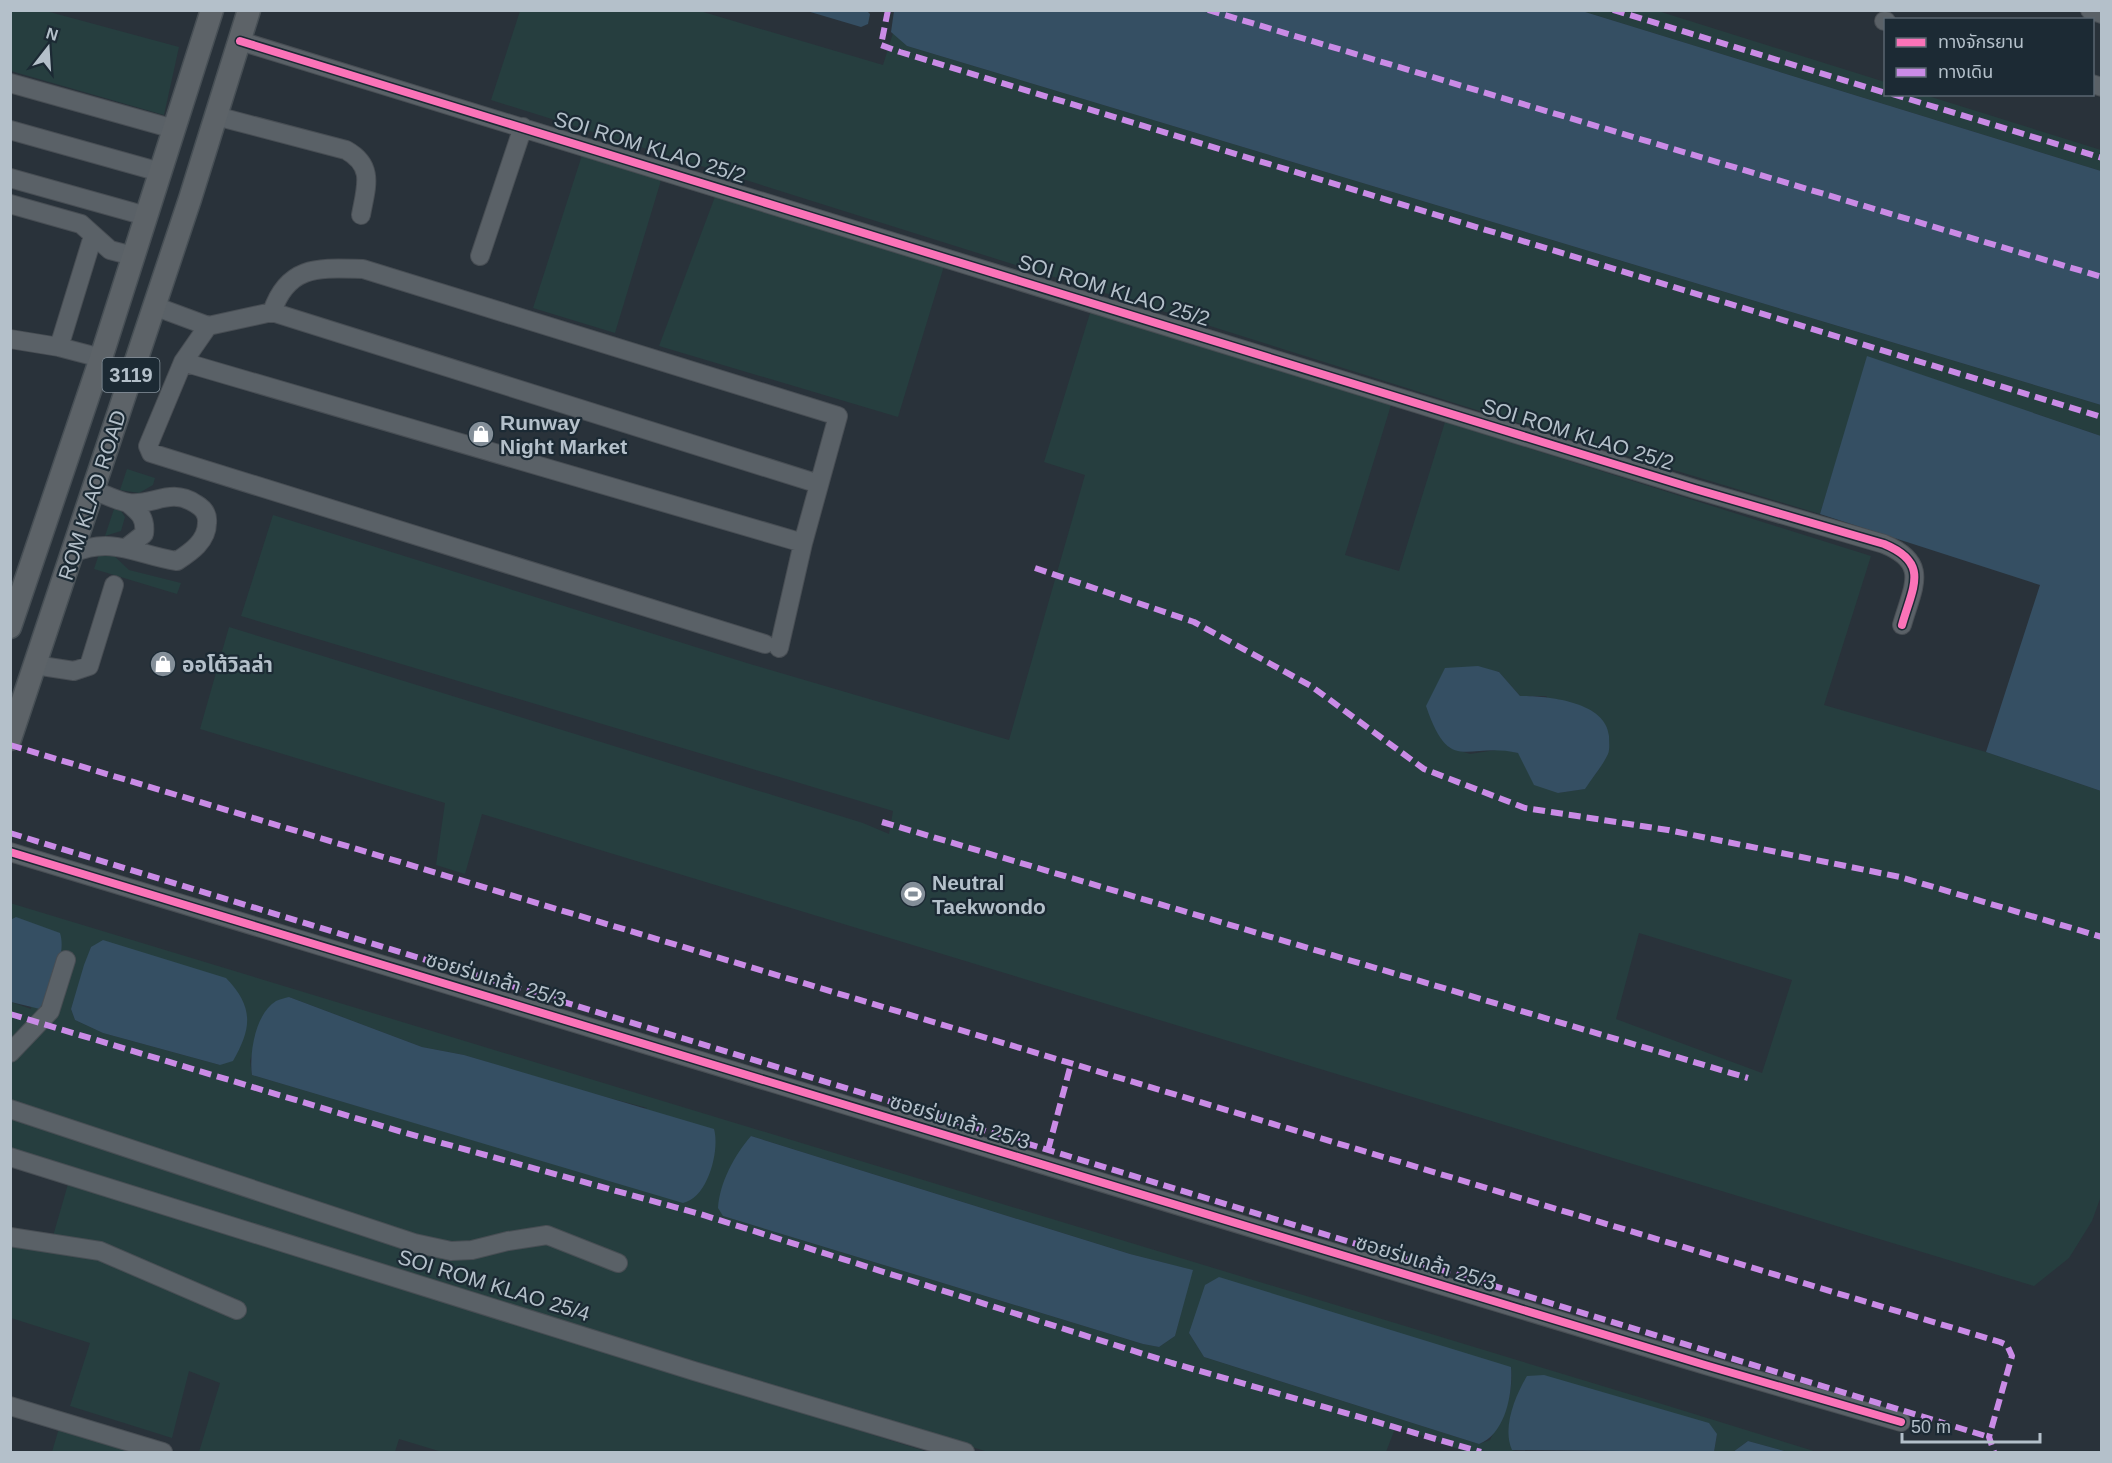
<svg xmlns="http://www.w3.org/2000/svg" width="2112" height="1463" viewBox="0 0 2112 1463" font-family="Helvetica,'Noto Sans Thai',sans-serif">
	<rect width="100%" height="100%" fill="#29323a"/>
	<path fill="#263e3f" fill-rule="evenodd" d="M 10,11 L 46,11 L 179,47 L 164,115 L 11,71 Z
		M 520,11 L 700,11 L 883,65 L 893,33 L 907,46 L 2101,405 L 2101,436 L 1868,357 L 1820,514 L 1531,427 L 491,100 Z
		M 1582,11 L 1658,11 L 1885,82 L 1886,94 L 1925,95 L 2101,150 L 2101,171 Z
		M 583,152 L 662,177 L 615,333 L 533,308 Z
		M 716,194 L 944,266 L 898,417 L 659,346 Z
		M 1091,310 L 1391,405 L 1345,555 L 1399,571 L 1445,422 L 1871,556 L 1824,705 L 1986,752 L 2101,791 L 2101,1196 L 2092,1221 L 2069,1258 L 2034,1286 L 482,814 L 465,874 L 436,865 L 445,803 L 200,729 L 229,627 L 863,823 L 889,834 L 893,811 L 241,616 L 273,515 L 750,664 L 1009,740 L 1085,475 L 1044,462 ZM 1498,671 L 1520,696 L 1546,696 L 1600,768 L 1584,789 L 1558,793 L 1518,753 L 1502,749 L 1470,754 L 1448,747 ZM 1639,933 L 1792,980 L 1762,1073 L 1616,1019 Z
		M 127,469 L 155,478 L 153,485 L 139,493 L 120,490 Z
		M 114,509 L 121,511 L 125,517 L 121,531 L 105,536 Z
		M 101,548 L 108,550 L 129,570 L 181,583 L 177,594 L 94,569 Z
		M 10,903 L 1662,1404 L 1817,1452 L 1788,1452 L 1748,1441 L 1733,1452 L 1714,1452 L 1717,1434 L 1512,1450 L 1519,1452 L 1466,1452 L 1396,1426 L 1386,1452 L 988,1452 L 11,1149 L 11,1002 L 31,1009 L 16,917 L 11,920 ZM 91,947 L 220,1065 L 103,1033 L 75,1020 L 71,1009 ZM 289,997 L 422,1047 L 464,1055 L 572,1088 L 647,1108 L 483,1143 L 252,1075 L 250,1061 L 262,1018 ZM 751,1136 L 1130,1254 L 1192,1270 L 1175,1336 L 1159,1347 L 1143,1344 L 723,1216 ZM 1189,1333 L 1511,1367 C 1514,1397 1503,1414 1490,1440 L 1479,1444 L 1204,1357 Z
		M 68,1184 L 928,1452 L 442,1452 L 399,1439 L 395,1452 L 199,1452 L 220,1383 L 189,1371 L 172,1438 L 70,1406 L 90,1343 L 11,1318 L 10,1242 L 49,1250 Z
		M 59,1428 L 141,1452 L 52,1452 Z"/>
	<path fill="#354f63" d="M 867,11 L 870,14 L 868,24 L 861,27 L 807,11 Z
		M 894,11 L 1582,11 L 2101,171 L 2101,405 L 907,46 L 891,32 Z
		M 1867,356 L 2101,436 L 2101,791 L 1986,752 L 2040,585 L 1820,514 Z
		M 1478,666 L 1499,672 L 1520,696 C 1546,696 1606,701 1609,736 C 1609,742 1610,749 1608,754 C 1602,767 1592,778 1585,789 L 1558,793 L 1534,785 L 1518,753 C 1467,741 1450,777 1426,706 L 1445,668 Z
		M 16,917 L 60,933 C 67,955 50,989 40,1009 L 11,1002 L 10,920 Z
		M 103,940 L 226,978 C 254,1007 252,1028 233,1061 L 220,1065 L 103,1033 L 75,1020 L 71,1009 L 84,965 L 91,947 Z
		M 289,997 L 422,1047 L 464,1055 L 714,1129 C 720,1150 708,1198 683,1203 L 252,1075 C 249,1054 255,1014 276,1001 C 280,999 285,998 289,997 Z
		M 751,1136 L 1130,1254 L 1193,1270 L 1175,1336 L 1159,1347 L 1143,1344 L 723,1216 L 718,1208 C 720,1182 734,1156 751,1136 Z
		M 1219,1277 L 1511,1367 C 1513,1392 1506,1434 1479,1444 L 1204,1357 L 1189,1333 L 1205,1285 Z
		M 1544,1375 L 1709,1423 L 1717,1434 L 1714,1452 L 1512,1450 C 1502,1428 1515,1396 1527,1376 Z
		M 1748,1441 L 1788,1452 L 1733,1452 Z"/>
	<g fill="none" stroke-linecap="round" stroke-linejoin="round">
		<g stroke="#484e54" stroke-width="20">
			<path id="minor" d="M 2090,10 L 2102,14
				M 1884,21 L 1886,21
				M 240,41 L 1695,489 L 1884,544 C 1930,563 1913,586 1902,625
				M 10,83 L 174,129
				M 2092,84 L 2102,87
				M 216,116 L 346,150 C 375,166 366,187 361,215
				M 10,130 L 160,172
				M 10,178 L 146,216
				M 10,204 L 81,224 L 110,250 L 133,256
				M 480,256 L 523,127
				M 154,306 L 208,326
				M 272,312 L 819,484
				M 10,339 L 59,347 L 93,236
				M 59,347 L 101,358
				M 183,362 L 803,543 L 779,648
				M 126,548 L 144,534 C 146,518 140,513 128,503
				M 73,553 C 113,536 137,555 177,561 C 191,552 207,541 207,523 C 208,514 203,508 196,504 C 170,487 154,506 129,503 C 117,501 104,494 93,490
				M 765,644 L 151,453 L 148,446 L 183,362 L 208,326 L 272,312 C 288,264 320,268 363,269 L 838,416 L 803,543
				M 35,665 L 74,671 L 89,666 L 114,585
				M 10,852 L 1705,1365 L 1901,1422
				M 10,1053 L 50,1011 L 66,960
				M 10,1109 L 414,1243 L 451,1251 L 472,1250 L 508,1241 L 547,1235 L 618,1263
				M 10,1157 L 694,1371 L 965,1452
				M 10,1237 L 100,1251 L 237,1310
				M 10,1406 L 163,1452"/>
		</g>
		<g stroke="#474f55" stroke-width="25">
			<path id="major" d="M 10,627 L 101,358 L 212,10
				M 10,739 L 190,199 L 249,10"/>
		</g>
		<use href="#minor" stroke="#5a6167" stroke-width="18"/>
		<use href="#major" stroke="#5d6368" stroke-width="22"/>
		<path stroke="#ca8be6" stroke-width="6" stroke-dasharray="12 6" stroke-linecap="butt" d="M 888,10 L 881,45 L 900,52 L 2102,417
			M 1208,10 L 2102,277
			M 1613,10 L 1886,93
			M 1892,94 L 2102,158
			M 1035,568 L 1194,622 L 1311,686 L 1424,769 L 1525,808 L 1668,830 L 1900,877 L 2102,937
			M 10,745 L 2000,1342 L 2007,1345 L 2012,1356 L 1989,1437 L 1994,1452
			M 882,822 L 1748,1078
			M 10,833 L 1989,1437
			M 10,1014 L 402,1132 L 700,1214 L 1172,1363 L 1481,1452
			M 1048,1150 L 1071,1064"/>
		<g stroke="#1c2a34" stroke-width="11">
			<path id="cycleway" d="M 240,41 L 1695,489 L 1884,544 C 1930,563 1913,586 1902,625
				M 10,852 L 1705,1365 L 1901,1422"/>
		</g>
		<use href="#cycleway" stroke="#fb73b8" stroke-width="8"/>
	</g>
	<defs>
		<g id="shop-disc" transform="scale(1.35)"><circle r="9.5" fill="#838e98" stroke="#1c2a34"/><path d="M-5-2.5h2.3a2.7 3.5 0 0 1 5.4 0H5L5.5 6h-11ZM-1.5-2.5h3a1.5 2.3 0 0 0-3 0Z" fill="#fff"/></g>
		<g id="stadium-disc" transform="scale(1.35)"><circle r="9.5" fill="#838e98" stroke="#1c2a34"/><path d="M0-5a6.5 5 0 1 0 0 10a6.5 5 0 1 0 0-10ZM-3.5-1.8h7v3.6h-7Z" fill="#fff"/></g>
	</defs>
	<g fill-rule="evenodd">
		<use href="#shop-disc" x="481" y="434"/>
		<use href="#shop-disc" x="163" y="664"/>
		<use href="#stadium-disc" x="913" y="894"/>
	</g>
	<g text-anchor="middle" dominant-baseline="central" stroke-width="4.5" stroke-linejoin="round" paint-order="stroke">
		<rect fill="#1c2a34" stroke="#86939d" stroke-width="1.5" x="102.5" y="358" width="57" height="34" rx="4.5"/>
		<g font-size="20" font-weight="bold" fill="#b4c0ca">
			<text x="131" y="375">3119</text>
		</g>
		<g font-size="21" fill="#b4c0ca" stroke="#1c2a34">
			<text transform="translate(650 147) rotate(17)">SOI ROM KLAO 25/2</text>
			<text transform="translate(1114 290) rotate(17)">SOI ROM KLAO 25/2</text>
			<text transform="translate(1578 434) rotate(17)">SOI ROM KLAO 25/2</text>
			<text transform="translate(92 495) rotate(-72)">ROM KLAO ROAD</text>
			<text transform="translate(496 979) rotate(17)">ซอยร่มเกล้า 25/3</text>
			<text transform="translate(960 1121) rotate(17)">ซอยร่มเกล้า 25/3</text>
			<text transform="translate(1426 1262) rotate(17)">ซอยร่มเกล้า 25/3</text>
			<text transform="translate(494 1285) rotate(17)">SOI ROM KLAO 25/4</text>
		</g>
		<g font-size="21" font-weight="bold" fill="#b4c0ca" stroke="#1c2a34" text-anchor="start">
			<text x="500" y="422">Runway<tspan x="500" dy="24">Night Market</tspan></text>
			<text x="182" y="664">ออโต้วิลล่า</text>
			<text x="932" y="882">Neutral<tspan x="932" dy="24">Taekwondo</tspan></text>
		</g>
	</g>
	<rect width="2112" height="1463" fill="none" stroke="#b4c0ca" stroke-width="24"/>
	<rect x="1884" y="18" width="210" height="78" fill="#1c2a34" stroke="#596670" stroke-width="1.5"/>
	<rect x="1896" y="38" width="30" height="9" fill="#fb73b8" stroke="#596670" stroke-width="1.5"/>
	<text x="1938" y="48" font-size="18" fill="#b4c0ca">ทางจักรยาน</text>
	<rect x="1896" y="68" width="30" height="9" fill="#ca8be6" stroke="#596670" stroke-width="1.5"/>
	<text x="1938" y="78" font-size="18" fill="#b4c0ca">ทางเดิน</text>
	<g transform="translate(48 48) rotate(17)" stroke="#1c2a34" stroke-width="4.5" paint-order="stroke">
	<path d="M0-4.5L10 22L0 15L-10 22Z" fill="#b4c0ca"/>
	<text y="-9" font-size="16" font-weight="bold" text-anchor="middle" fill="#b4c0ca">N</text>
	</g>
	<path d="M1902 1433v9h138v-9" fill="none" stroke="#b4c0ca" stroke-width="3"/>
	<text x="1911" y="1433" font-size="18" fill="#b4c0ca" stroke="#1c2a34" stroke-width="4.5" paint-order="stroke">50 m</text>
</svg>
